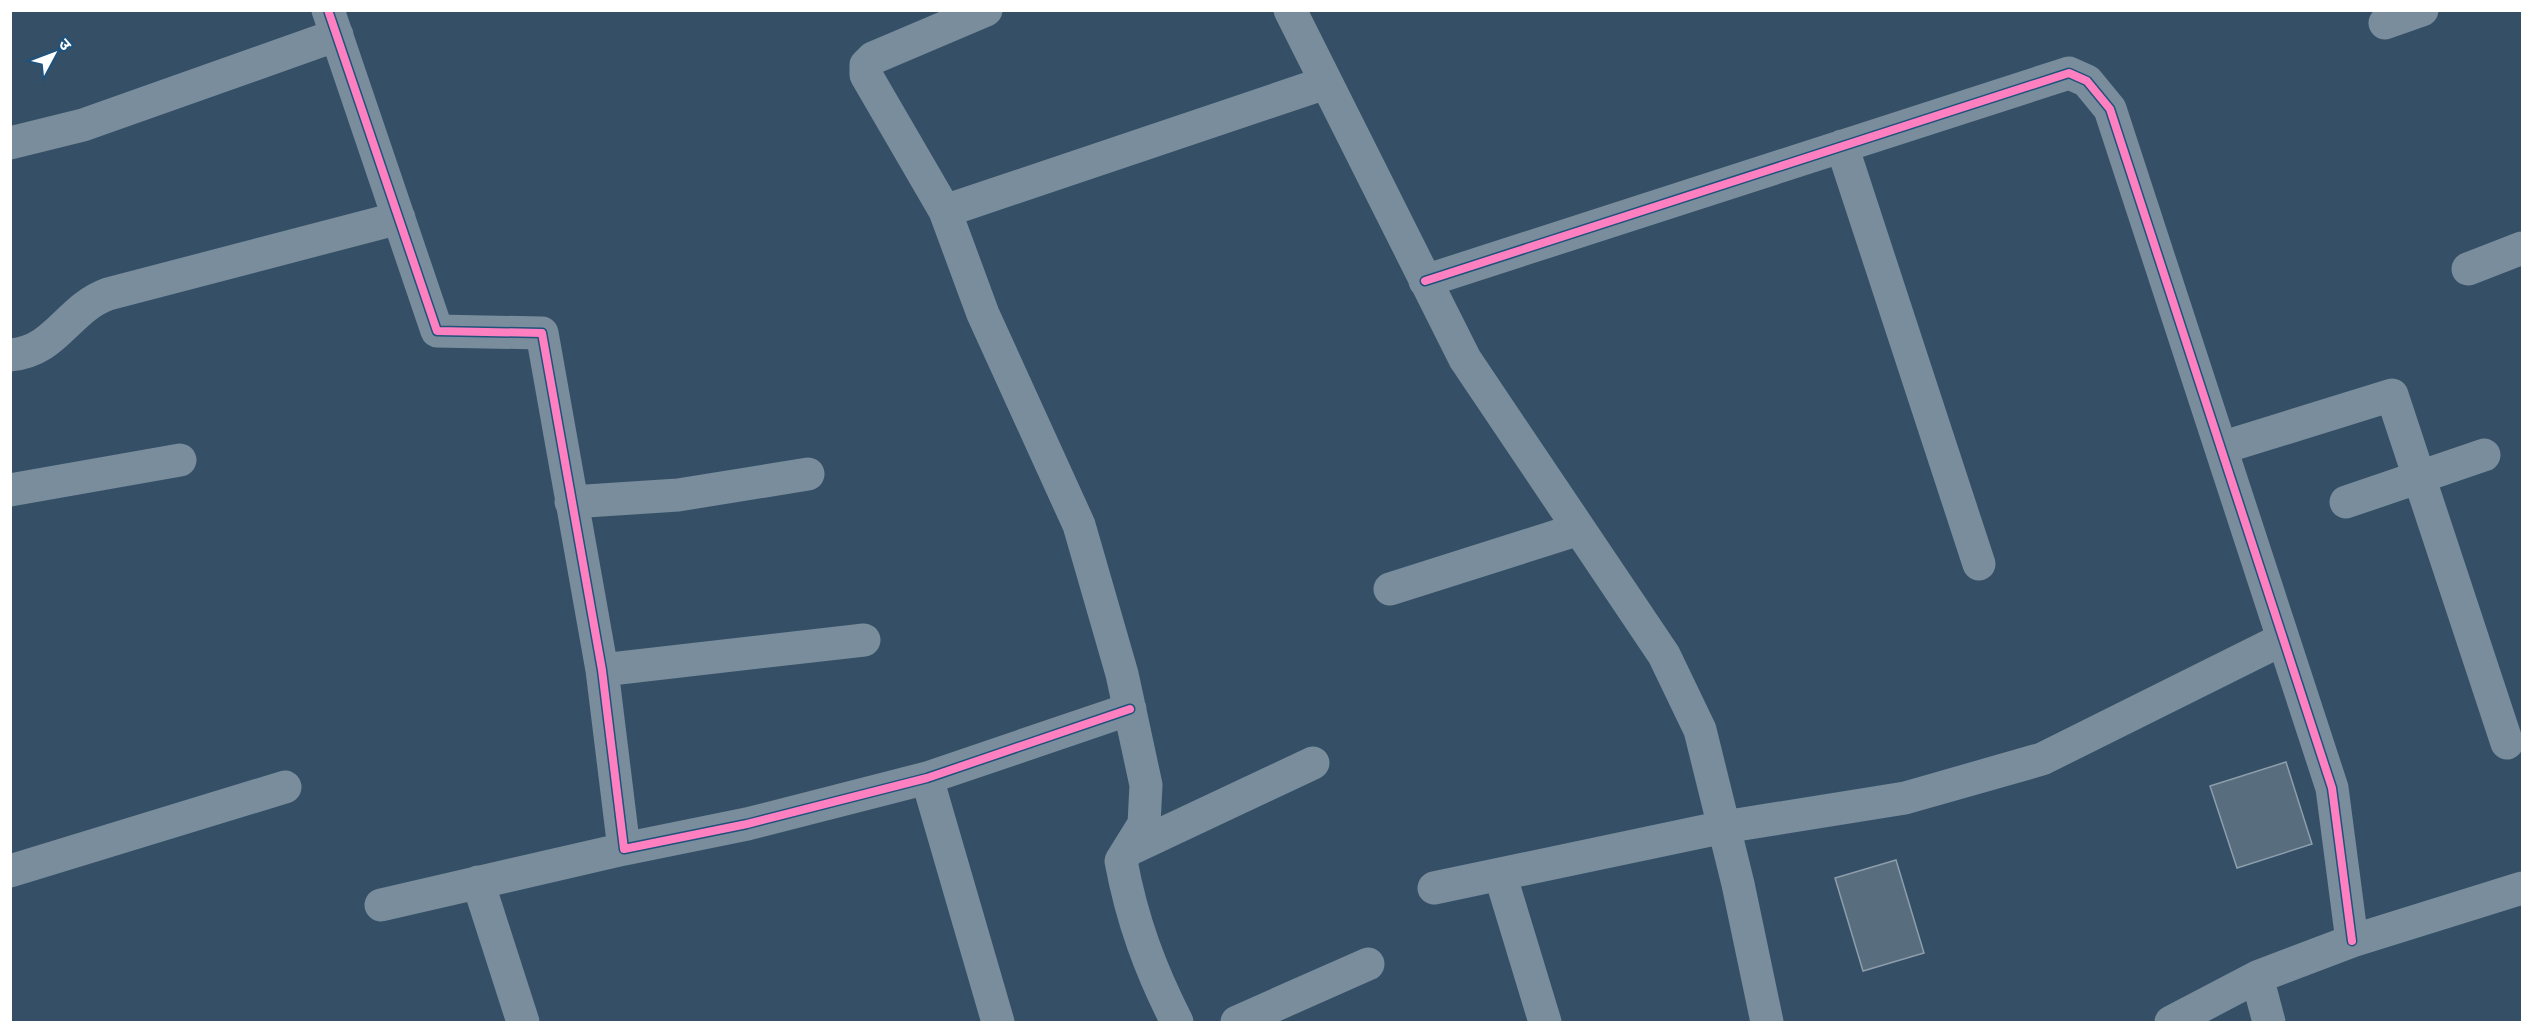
<svg xmlns="http://www.w3.org/2000/svg" width="2533" height="1033" viewBox="0 0 2533 1033" font-family="'Roboto Condensed','Noto Sans Devanagari',sans-serif">
	<rect width="100%" height="100%" fill="#355066"/>
	<path fill="#586d7e" stroke="#8d9eac" stroke-width="1.5" d="M 2286,762 L 2312,844 L 2237,868 L 2210,786 Z
		M 1896,860 L 1924,953 L 1863,971 L 1835,878 Z"/>
	<g fill="none" stroke-linecap="round" stroke-linejoin="round">
		<path stroke="#798d9d" stroke-width="33" d="M 328,10 L 437,331 L 542,333 L 602,670 L 624,849 L 747,824 L 927,778 L 1130,709
			M 1290,10 L 1465,359 L 1664,655 L 1700,730 L 1738,884 L 1767,1022
			M 2385,23 L 2422,10
			M 10,143 L 83,125 L 337,35
			M 1842,146 L 1979,564
			M 945,211 L 866,75 L 866,65 L 873,58 L 986,10
			M 2468,269 L 2522,248
			M 1425,281 L 2069,73 L 2087,81 L 2110,109 L 2332,788 L 2352,941
			M 10,355 C 56,352 67,309 108,294 L 399,218
			M 2221,448 L 2392,395 L 2507,743
			M 10,490 L 180,460
			M 571,502 L 678,495 L 808,474
			M 2346,502 L 2484,455
			M 1390,589 L 1579,529
			M 602,670 L 864,640
			M 927,778 L 998,1022
			M 1128,850 L 1313,763
			M 10,871 L 285,787
			M 1500,874 L 1545,1022
			M 478,882 L 523,1022
			M 1434,888 L 1724,827 L 1905,798 L 2042,759 L 2283,639
			M 381,905 L 624,849
			M 2257,977 L 2269,1022
			M 1177,1022 C 1150,969 1132,920 1121,861 L 1144,824 L 1146,785 L 1122,674 L 1079,525 L 983,314 L 945,211 L 1325,83
			M 1237,1022 L 1368,964
			M 2171,1022 L 2257,977 L 2352,941 L 2522,888"/>
		<g stroke="#20527b" stroke-width="11">
			<path id="cycleway" d="M 328,10 L 437,331 L 542,333 L 602,670 L 624,849 L 747,824 L 927,778 L 1130,709
				M 1425,281 L 2069,73 L 2087,81 L 2110,109 L 2332,788 L 2352,941"/>
		</g>
		<use href="#cycleway" stroke="#ff80c0" stroke-width="8"/>
	</g>
	<rect width="2533" height="1033" fill="none" stroke="#ffffff" stroke-width="24"/>
	<g transform="translate(54 54) rotate(49)" stroke="#20527b" stroke-width="4.5" paint-order="stroke">
	<path d="M0-4.5L10 22L0 15L-10 22Z" fill="#ffffff"/>
	<text y="-9" font-size="16" font-weight="bold" text-anchor="middle" fill="#ffffff">उ</text>
	</g>
</svg>
